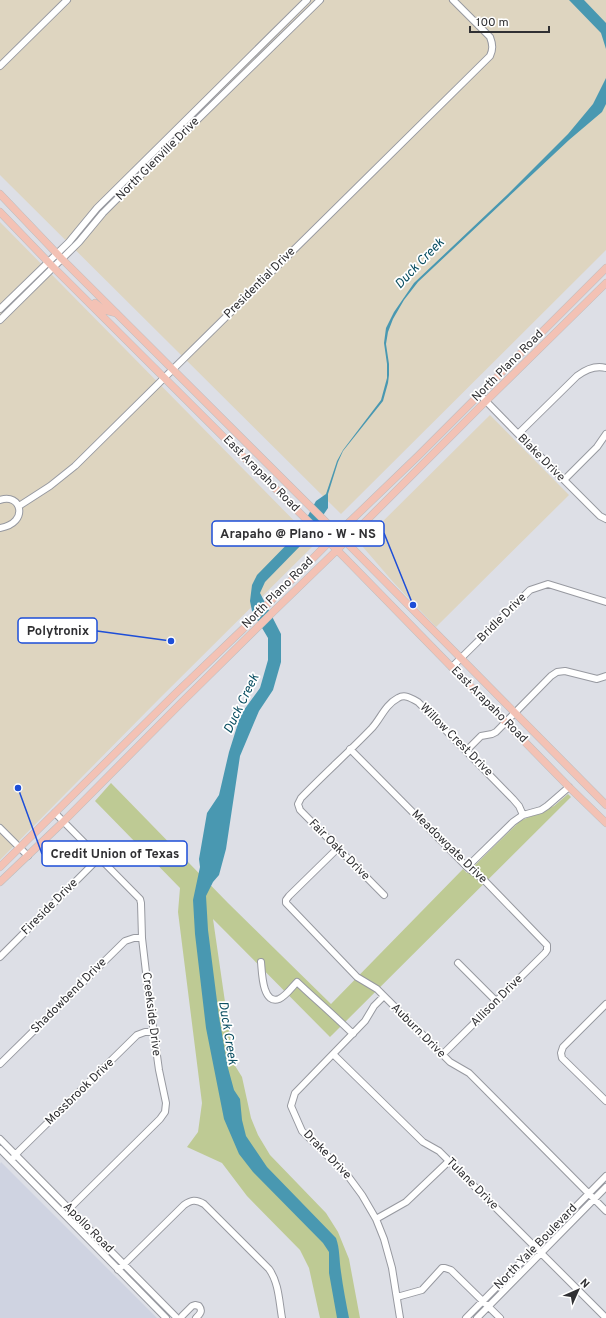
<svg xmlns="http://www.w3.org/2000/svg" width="606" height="1318" viewBox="0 0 606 1318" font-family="Overpass,sans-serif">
	<rect width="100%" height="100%" fill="#dddfe6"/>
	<path fill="#ded5c0" d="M 0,0 L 606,0 L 606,250 L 341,514 L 0,175 Z
		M 0,222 L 316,543 L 160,698 L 0,860 Z
		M 490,415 L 569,495 L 436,627 L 394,583 L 363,547 L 362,542 Z"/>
	<path fill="#cfd3e1" d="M 1,1162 L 157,1318 L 0,1318 L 0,1164 Z"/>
	<path fill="#beca94" d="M 111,783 L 228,903 L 331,1004 L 463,869 L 467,873 L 520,821 L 554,806 L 568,794 L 571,797 L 330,1037 L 213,919 L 234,1064 L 242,1077 L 251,1118 L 258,1135 L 270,1155 L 326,1213 L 338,1232 L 349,1259 L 360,1318 L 320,1318 L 309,1268 L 300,1250 L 247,1196 L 222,1163 L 187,1147 L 198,1132 L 202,1103 L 178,912 L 180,888 L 95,801 Z"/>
	<path fill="#4998b1" d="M 569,0 L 584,0 L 606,23 L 606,49 L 601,33 Z
		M 606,78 L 606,104 L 602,112 L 569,140 L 418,282 L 404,300 L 393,319 L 388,332 L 386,344 L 389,364 L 389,375 L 388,383 L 383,401 L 343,451 L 338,462 L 328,494 L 328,508 L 306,540 L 265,582 L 260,593 L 281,634 L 281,662 L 273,690 L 259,711 L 240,756 L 226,849 L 219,875 L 213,882 L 206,896 L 208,930 L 219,1017 L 228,1068 L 234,1090 L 240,1099 L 242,1120 L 246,1136 L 267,1167 L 336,1238 C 340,1249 339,1260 341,1272 C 343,1287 346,1303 349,1318 L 337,1318 L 329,1273 L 329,1252 L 323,1243 L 253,1172 L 239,1154 L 224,1119 L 206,1028 L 195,934 L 193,900 L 200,867 L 199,859 L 207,813 L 219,795 L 229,752 L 241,714 L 260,688 L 268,660 L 268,638 L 252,611 L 250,601 L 252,585 L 257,575 L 299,532 L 316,501 L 326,494 L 337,461 L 343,450 L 381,400 L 387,378 L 387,364 L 384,343 L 386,328 L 394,312 L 414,283 L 508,194 L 568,134 L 593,104 Z"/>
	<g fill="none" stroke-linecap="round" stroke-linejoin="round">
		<g stroke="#9799a0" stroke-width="8">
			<path id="minor" d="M 0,66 L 67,0
				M 0,309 L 69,242 L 97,208 L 307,0
				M 0,320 L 79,242 L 103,213 L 148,168 L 320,0
				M 479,394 L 518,434 L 600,516 L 606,519
				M 518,434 L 577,376 C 585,370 595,365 606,368
				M 564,480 L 597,447 L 606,434
				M 0,500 C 21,492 30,523 0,528
				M 19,506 L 50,486 L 75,466 L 490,56 C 493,49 493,45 490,37 L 453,0
				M 452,667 L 530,590 L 548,584 L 606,602
				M 350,749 L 467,867 L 484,880 L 547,945 L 547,950 L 545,953 L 442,1055
				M 466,751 L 481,736 L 492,734 L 496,732 L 551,676 L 557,672 L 565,671 L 597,679 L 606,676
				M 55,813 L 140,899 L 141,903 L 142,938 L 149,998 L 159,1070 L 166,1103 L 165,1112 L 160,1119 L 69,1209
				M 0,828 L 28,856
				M 338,848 L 289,896 L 286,900 L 286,903 L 357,977 L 377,989 L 450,1062 L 469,1073 L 478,1082 L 606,1211
				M 467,867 L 513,822 L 523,815 L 541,810 L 547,806 L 569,787
				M 384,895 L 300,810 L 298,804 L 301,798 C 324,774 349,752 372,728 C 381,718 385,705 398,698 C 405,694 411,698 418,702 L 513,799 L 519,806 L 523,815
				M 0,957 L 99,858
				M 261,962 C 262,971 262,1005 279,999 C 286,996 292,987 297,982 C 316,1000 335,1016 353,1034
				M 458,963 L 496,1001
				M 384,996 L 374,1006 L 365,1021 L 298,1090 L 295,1093 L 291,1106 L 302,1131 L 348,1176 L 362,1195 L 376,1219 L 384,1239 L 392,1268 L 400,1318
				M 606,1004 L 563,1047 L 561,1053 L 562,1058 L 606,1101
				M 333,1054 L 423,1142 L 439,1151 L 606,1318
				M 0,1064 L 125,941 L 134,938 L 142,938
				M 0,1139 L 177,1318
				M 0,1149 L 166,1318
				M 14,1157 L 19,1151 L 137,1035 L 145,1032 L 153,1032
				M 376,1219 L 406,1202 L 449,1161
				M 118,1270 L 184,1205 C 191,1200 196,1199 204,1204 L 269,1269 C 279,1283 279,1301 282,1318
				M 397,1297 L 422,1290 L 442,1268 L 445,1268 L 451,1270 L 500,1318
				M 182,1318 L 182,1316 L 192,1306 L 195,1305 L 199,1306 C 203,1311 200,1314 196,1318
				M 466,1318 L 606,1176
				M 477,1318 L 606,1187"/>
		</g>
		<g stroke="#bdbdbe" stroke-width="8">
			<path id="major" d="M 0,194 L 62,259 L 353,549 L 606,805
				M 0,212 L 53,267 L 345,558 L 569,787 L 606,823
				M 95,303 L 104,310 L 116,313
				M 0,867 L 175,694 L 243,629 L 337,534 L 418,456 L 606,268
				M 0,882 L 63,822 L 183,701 L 273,612 L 337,550 L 486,401 L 606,283"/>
		</g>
		<use href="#minor" stroke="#fff" stroke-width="6"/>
		<use href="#major" stroke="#f3c2b5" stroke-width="7"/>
	</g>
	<g text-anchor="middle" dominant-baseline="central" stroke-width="3.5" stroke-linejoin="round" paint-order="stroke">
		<g font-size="12" fill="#303033" stroke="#fff">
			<text transform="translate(158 159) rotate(-45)">North Glenville Drive</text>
			<text transform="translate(260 283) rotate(-45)">Presidential Drive</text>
			<text transform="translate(508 366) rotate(-45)">North Plano Road</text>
			<text transform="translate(541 458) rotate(45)">Blake Drive</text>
			<text transform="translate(261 474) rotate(45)">East Arapaho Road</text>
			<text transform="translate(278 593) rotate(-45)">North Plano Road</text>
			<text transform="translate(502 618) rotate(-45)">Bridle Drive</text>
			<text transform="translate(489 705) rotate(45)">East Arapaho Road</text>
			<text transform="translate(456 740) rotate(45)">Willow Crest Drive</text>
			<text transform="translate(449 847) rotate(44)">Meadowgate Drive</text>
			<text transform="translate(339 850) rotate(45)">Fair Oaks Drive</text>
			<text transform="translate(50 907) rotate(-45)">Fireside Drive</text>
			<text transform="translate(69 996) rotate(-45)">Shadowbend Drive</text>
			<text transform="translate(497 1001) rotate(-45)">Allison Drive</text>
			<text transform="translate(151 1014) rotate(83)">Creekside Drive</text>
			<text transform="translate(418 1031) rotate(45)">Auburn Drive</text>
			<text transform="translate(80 1092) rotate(-44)">Mossbrook Drive</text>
			<text transform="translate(327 1155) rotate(46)">Drake Drive</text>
			<text transform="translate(472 1184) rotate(45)">Tulane Drive</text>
			<text transform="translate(88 1228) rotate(45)">Apollo Road</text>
			<text transform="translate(536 1247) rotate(-46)">North Yale Boulevard</text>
		</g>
		<g font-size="13" font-style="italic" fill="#0b4f62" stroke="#fff">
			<text transform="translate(420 264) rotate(-46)">Duck Creek</text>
			<text transform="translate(242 704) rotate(-64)">Duck Creek</text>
			<text transform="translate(227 1033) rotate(81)">Duck Creek</text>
		</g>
	</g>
	<path fill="none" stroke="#1d4ed8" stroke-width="1.5" d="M413 605L384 533M171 641L97 631M18 788L42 854"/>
	<g fill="#1d4ed8" stroke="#fff" stroke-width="1.5">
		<circle cx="413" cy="605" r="4"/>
		<circle cx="171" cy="641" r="4"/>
		<circle cx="18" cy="788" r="4"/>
	</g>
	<g fill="#fff" stroke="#1d4ed8" stroke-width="1.5">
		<rect x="212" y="521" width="172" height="25" rx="4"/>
		<rect x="18" y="618" width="79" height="25" rx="4"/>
		<rect x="42" y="841" width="145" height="25" rx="4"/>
	</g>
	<g font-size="13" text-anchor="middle" font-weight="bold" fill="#303033">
		<text x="298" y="538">Arapaho @ Plano - W - NS</text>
		<text x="58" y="635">Polytronix</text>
		<text x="115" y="858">Credit Union of Texas</text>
	</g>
	<g transform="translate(578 1290) rotate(45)" stroke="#ffffff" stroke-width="3" paint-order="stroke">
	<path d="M0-3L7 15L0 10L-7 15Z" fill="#303033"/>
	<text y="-6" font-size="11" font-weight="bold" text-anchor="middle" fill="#303033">N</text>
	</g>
	<path d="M470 26v6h79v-6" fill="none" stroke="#303033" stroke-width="2"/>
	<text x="476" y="26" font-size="12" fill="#303033" stroke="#ffffff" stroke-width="3" paint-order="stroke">100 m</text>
</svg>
